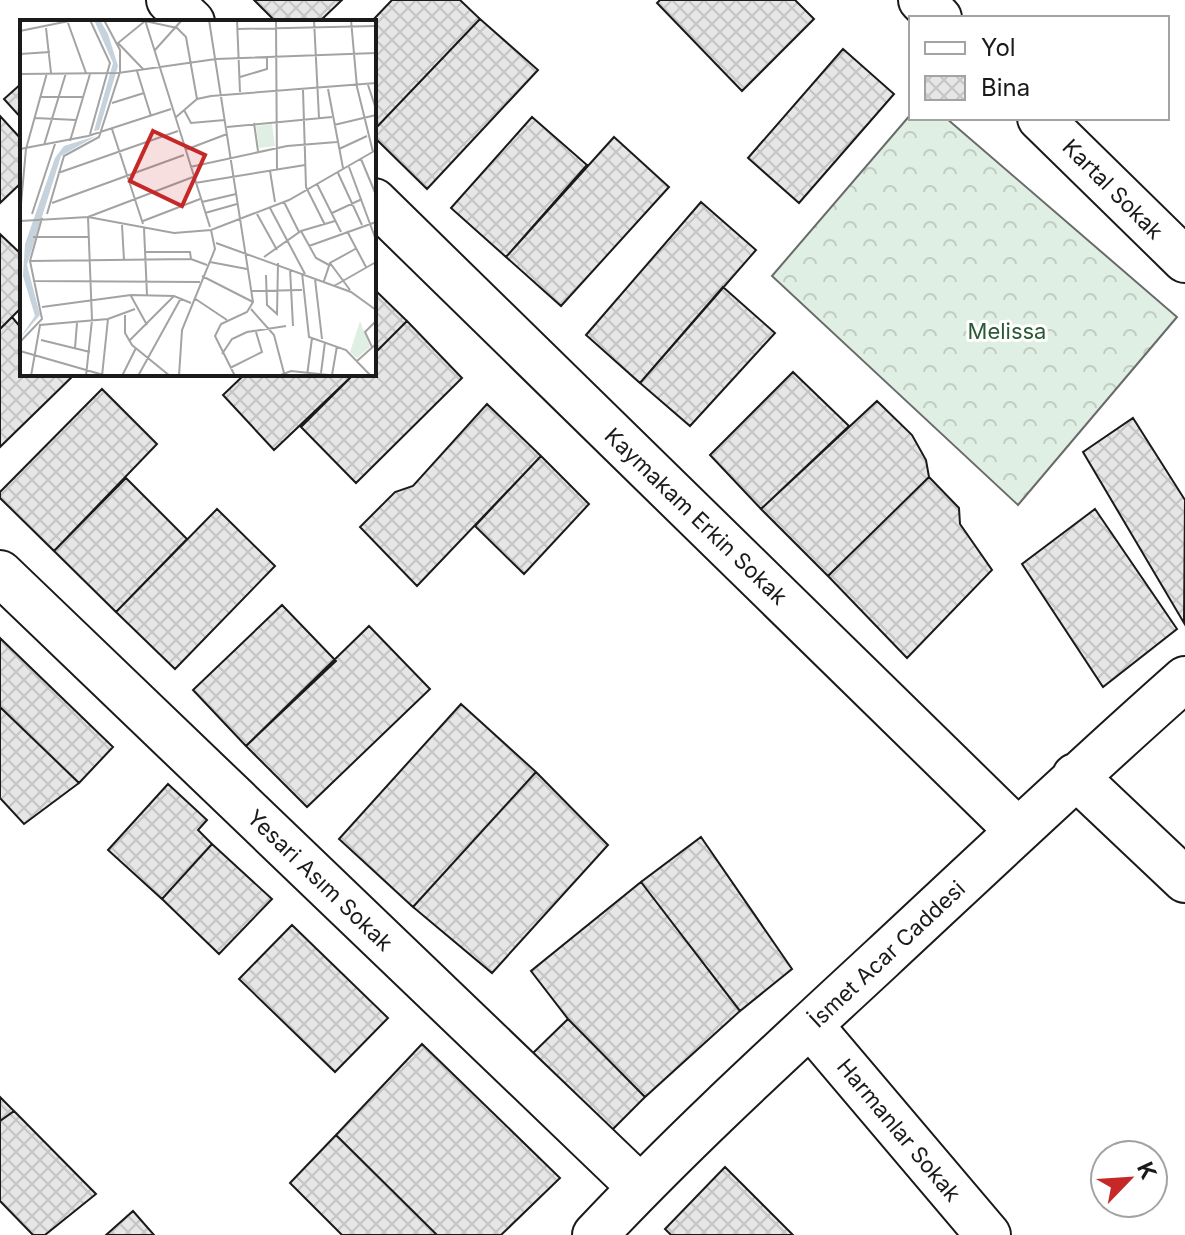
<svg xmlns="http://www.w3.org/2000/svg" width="1185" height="1235" viewBox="0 0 1185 1235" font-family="Inter,sans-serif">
	<defs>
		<pattern id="forest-crowns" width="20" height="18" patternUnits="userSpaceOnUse" patternTransform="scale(2)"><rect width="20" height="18" fill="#e0efe3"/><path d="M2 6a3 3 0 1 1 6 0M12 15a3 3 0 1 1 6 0" fill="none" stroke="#c0ccc2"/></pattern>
		<pattern id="building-cross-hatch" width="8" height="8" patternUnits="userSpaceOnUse" patternTransform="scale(2)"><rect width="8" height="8" fill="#e6e6e6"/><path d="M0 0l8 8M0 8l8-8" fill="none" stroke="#c5c5c5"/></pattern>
	</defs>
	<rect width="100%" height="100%" fill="#fff"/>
	<path fill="url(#forest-crowns)" stroke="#6a6a6a" stroke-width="2" d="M 911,114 L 911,118 L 946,118 L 1177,317 L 1018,505 L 772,276 Z"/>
	<path fill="url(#building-cross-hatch)" stroke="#1a1a1a" stroke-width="2" d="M 254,0 L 342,0 L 319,22 L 276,22 Z
		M 392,0 L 460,0 L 480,19 L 374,130 L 374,22 L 371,22 Z
		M 660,0 L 795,0 L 814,19 L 742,91 L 657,3 Z
		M 480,19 L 538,70 L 427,189 L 374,137 L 374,130 Z
		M 843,49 L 894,94 L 799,203 L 748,158 Z
		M 22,83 L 22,119 L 4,99 Z
		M 0,116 L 22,140 L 22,182 L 0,203 Z
		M 532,117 L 587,165 L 506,257 L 451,208 Z
		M 614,137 L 669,187 L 561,306 L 506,257 Z
		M 701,202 L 756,250 L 640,383 L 586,335 Z
		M 0,234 L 22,255 L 22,307 L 0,329 Z
		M 723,287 L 775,333 L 690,426 L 640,383 Z
		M 374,289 L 407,321 L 374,354 Z
		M 12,317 L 22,329 L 22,374 L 75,374 L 0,447 L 0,329 Z
		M 407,321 L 462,378 L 356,483 L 301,427 L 354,374 L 374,374 L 374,354 Z
		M 793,372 L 849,426 L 761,509 L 710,455 Z
		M 245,374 L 354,374 L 274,450 L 223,395 Z
		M 102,389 L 157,444 L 54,551 L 0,498 L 0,492 Z
		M 877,401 L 912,435 L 926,460 L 929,477 L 828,576 L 761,509 Z
		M 487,404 L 541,456 L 417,586 L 360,527 L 395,492 L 413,486 Z
		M 1133,418 L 1185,500 L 1184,623 L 1083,452 Z
		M 541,456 L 589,504 L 524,574 L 475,526 Z
		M 929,477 L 959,508 L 960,524 L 992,570 L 907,658 L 828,576 Z
		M 126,478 L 187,539 L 116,612 L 54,551 Z
		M 217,509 L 275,566 L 175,669 L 116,612 Z
		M 1095,509 L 1177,629 L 1103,687 L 1022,564 Z
		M 282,605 L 336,661 L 246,746 L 193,690 Z
		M 369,626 L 430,689 L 307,807 L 246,746 Z
		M 0,638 L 113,747 L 79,783 L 0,707 Z
		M 461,704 L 536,772 L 413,907 L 339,839 Z
		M 0,707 L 79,783 L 24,824 L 0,798 Z
		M 536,772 L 608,845 L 492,973 L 413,907 Z
		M 168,784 L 207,820 L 198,830 L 212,844 L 162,899 L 108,850 Z
		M 701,837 L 792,969 L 740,1011 L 641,882 Z
		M 212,844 L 272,899 L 219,954 L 162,899 Z
		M 641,882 L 740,1011 L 645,1097 L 568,1019 L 531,971 Z
		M 292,925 L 388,1018 L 335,1072 L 239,979 Z
		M 568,1019 L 645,1097 L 610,1132 L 532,1054 Z
		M 422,1044 L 560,1178 L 501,1235 L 437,1235 L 336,1135 Z
		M 0,1097 L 14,1111 L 0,1121 Z
		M 14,1111 L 96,1194 L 45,1235 L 33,1235 L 0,1201 L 0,1121 Z
		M 336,1135 L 437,1235 L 342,1235 L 290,1183 Z
		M 725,1167 L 793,1235 L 671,1235 L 665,1229 Z
		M 133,1211 L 154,1235 L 106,1235 Z"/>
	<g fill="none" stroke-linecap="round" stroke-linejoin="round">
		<g stroke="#1a1a1a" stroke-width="48">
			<path id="minor" d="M 169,0 L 192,22
				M 921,0 L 939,18
				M 1040,118 L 1185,260
				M 374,201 L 1018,831
				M 0,573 L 640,1187
				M 1075,776 L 1185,880
				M 810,1025 L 988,1235
				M 595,1235 C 686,1138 785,1048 882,958 C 983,864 1082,770 1185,679"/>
		</g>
		<use href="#minor" stroke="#fff" stroke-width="44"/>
	</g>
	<g text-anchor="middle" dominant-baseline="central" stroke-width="6" stroke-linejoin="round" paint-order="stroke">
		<g font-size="22" fill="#1a1a1a" stroke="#fff">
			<text transform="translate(1113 189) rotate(45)">Kartal Sokak</text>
			<text transform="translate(696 516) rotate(44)">Kaymakam Erkin Sokak</text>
			<text transform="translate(320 880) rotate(44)">Yesari Asım Sokak</text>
			<text transform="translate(887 954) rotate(-43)">İsmet Acar Caddesi</text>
			<text transform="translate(899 1130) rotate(50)">Harmanlar Sokak</text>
		</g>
		<g font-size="22" fill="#2b5a34" stroke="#fff">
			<text x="1007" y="331">Melissa</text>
		</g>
	</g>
	<g transform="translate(20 20)">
		<rect width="356" height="356" fill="#fff"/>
		<path d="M 252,104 L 255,126 L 239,128 L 236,106 ZM 340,301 L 350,327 L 337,338 L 330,332 Z" fill="#e0efe3"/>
		<path d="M 74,0 L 80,0 L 88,14 L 98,46 L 79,110 L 74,111 L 93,43 ZM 76,116 L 41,136 L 7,245 L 20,295 L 0,318 L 15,296 L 3,256 L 5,224 L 35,138 L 44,126 Z" fill="#c6d2dc"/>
		<path fill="none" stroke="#a3a3a3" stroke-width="2" d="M 125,0 L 190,207M 189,0 L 233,282 L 227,292 L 201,304 L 195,316 L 215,356M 217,0 L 220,72M 256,0 L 257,150M 294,0 L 299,98M 331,0 L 337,67 L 353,132M 48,3 L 66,53M 26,8 L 31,53M 218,9 L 356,6M 0,11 L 54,0M 135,30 L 162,0M 0,34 L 30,32M 123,49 L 98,23 L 125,1 L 157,8 L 166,17 L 177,79M 117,51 L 131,96M 0,54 L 98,53 L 196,39 L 356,33M 220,57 L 247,49 L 247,37M 348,65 L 356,89M 308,69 L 323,148M 283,70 L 286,167 L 305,205M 20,77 L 63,77M 92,83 L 124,73M 164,90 L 171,103 L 205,100M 15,98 L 56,100M 155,98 L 177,79 L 191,76 L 356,63M 234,103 L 238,131M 314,105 L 356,95M 207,107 L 312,97M 92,109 L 123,204M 70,114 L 90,43 L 70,0M 50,121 L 70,54M 24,125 L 46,53M 0,129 L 68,116 L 151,89M 319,129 L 347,116M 165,130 L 207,114M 341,139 L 356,175M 170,147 L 267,126 L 317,122M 329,147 L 356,220M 250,151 L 255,182M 38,153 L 158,111M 318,153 L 342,205M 175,163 L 285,145M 297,164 L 321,212M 182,182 L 216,174M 264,182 L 279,212M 32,183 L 164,135M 250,188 L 285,254M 185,193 L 217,184M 312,193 L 342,179M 12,194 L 35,124M 27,194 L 44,136 L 79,117 L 100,52 L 100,30 L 84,0M 237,194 L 257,230M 0,195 L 6,129 L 27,53M 0,201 L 68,197 L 154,213 L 191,210 L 269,180 L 356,130M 123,201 L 180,179M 102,205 L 104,240M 124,208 L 127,275M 281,211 L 296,238 L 309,245M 327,211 L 346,247M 13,217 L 69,217M 196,223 L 331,272 L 356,290M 289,226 L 356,202M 126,232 L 170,232 L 171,239M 244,237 L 281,211 L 315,201M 10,241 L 171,239 L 187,245M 190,242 L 227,249M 310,243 L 330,270M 270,249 L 273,306M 282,253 L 289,317 L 326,330 L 351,356M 246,255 L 247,285 L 257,294 L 258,243M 182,256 L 233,282M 295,259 L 302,319M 13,261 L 180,262M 304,261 L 310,243 L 337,228M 314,266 L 356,242M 231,271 L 282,270M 111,276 L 127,305M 174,278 L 207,300M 22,287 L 111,275 L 154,276 L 171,283M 231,289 L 254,315 L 264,353M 105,295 L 105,313 L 112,325 L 150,356M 21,320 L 70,332M 109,321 L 154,276M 0,322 L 22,299 L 10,241 L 22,198M 352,327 L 345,312 L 356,301M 55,328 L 57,303M 0,331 L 87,356M 202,334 L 212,319 L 227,312 L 266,306M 337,341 L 356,324M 210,348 L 242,332 L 236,312M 301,353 L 305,322M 312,355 L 317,326M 11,356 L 20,305 L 88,299 L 115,289M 66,356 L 72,300 L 68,197 L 173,157M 82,356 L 88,299M 102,356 L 116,328M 118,356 L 161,278M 159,356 L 162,310 L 195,229 L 191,210M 258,356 L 271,351 L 318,356M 287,356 L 292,318"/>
		<path fill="#c62828" fill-opacity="0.15" stroke="#c62828" stroke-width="4" d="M 133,111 L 185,135 L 162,186 L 110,161 Z"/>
		<rect width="356" height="356" fill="none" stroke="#1a1a1a" stroke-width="4"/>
	</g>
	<rect x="909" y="16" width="260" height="104" fill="#ffffff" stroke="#a3a3a3" stroke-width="2"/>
	<rect x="925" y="42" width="40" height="12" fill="#ffffff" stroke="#a3a3a3" stroke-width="2"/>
	<text x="981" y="56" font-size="24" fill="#1a1a1a">Yol</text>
	<rect x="925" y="76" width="40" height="24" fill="url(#building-cross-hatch)" stroke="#a3a3a3" stroke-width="2"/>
	<text x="981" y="96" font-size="24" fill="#1a1a1a">Bina</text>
	<g transform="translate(1129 1179) rotate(65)"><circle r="38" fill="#ffffff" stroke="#a3a3a3" stroke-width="2"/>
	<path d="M0-6L14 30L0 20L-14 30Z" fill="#c62828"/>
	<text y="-12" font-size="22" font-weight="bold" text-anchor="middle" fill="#1a1a1a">K</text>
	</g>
</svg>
